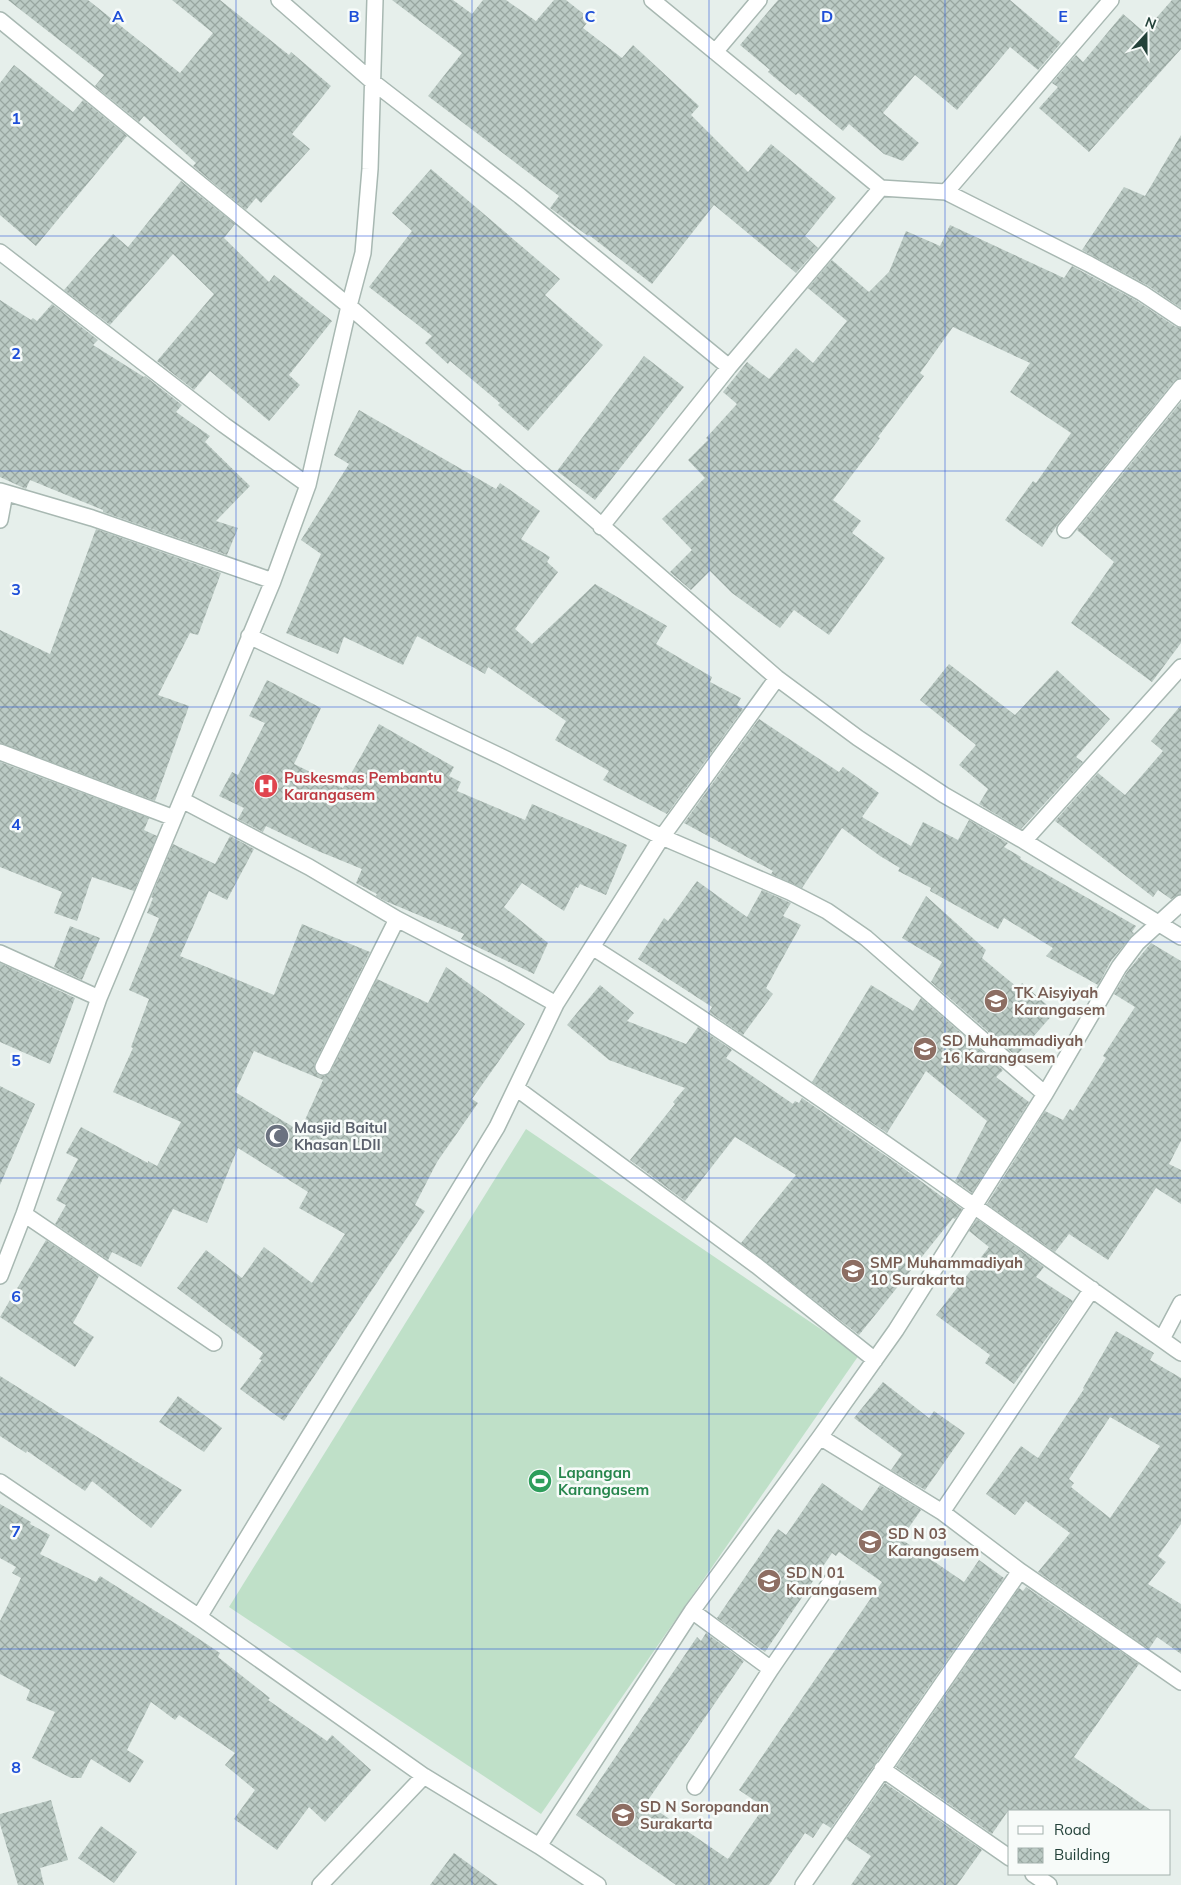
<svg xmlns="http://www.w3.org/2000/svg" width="1181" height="1885" viewBox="0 0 1181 1885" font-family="Mulish,sans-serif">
	<defs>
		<pattern id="building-cross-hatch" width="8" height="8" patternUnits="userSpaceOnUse" patternTransform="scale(1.25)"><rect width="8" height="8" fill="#bbcac4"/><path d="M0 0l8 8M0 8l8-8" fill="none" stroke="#98a6a0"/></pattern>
	</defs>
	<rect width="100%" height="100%" fill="#e6efeb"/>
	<path fill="#bfe0c8" d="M 526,1129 L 859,1355 L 541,1814 L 229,1607 Z"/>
	<path fill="url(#building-cross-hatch)" fill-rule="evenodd" d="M 8,0 L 88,0 L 180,73 L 213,33 L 172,0 L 220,0 L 289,55 L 291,52 L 331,86 L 292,134 L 310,149 L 261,203 L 256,198 L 246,210 L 193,166 L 196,163 L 144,116 L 139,122 L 95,86 L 104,75 Z
		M 392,0 L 453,0 L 472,14 L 483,0 L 506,0 L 536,21 L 554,0 L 566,0 L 590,19 L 583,28 L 622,58 L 633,45 L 699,106 L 691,115 L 748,172 L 771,144 L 836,198 L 805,236 L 818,248 L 796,273 L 714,205 L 652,284 L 589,235 L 588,236 L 550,208 L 559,196 L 428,96 L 462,53 Z
		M 778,0 L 1010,0 L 1061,43 L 1038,70 L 1010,47 L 957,110 L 915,75 L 883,113 L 919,143 L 903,161 L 884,154 L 849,124 L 843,131 L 798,93 L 796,95 L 768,72 L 770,70 L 740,45 Z
		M 1172,0 L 1181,0 L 1181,49 L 1089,152 L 1039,108 L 1058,87 L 1052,83 L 1076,55 L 1083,62 L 1123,14 L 1144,32 Z
		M 14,65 L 73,112 L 83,100 L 127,136 L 36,246 L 0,215 L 0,83 Z
		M 1181,135 L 1181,308 L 1147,285 L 1082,250 L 1124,187 L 1145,196 Z
		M 431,169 L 560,279 L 545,295 L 603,345 L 528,431 L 498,405 L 500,403 L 450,361 L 448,364 L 425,343 L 432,336 L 369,287 L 412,231 L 392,213 Z
		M 181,181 L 235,224 L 224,238 L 269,282 L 274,275 L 332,321 L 289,375 L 300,385 L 269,421 L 210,371 L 194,390 L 157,361 L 214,294 L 173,254 L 110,325 L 64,290 L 113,234 L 128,247 Z
		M 950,225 L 1064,278 L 1072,266 L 1137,301 L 1176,327 L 1181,328 L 1181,378 L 1174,381 L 1058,524 L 1042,547 L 1005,520 L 1033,481 L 1036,483 L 1071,433 L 1010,392 L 1030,363 L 953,327 L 920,373 L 924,376 L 878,437 L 880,438 L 833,500 L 861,521 L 852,533 L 885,558 L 829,635 L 794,610 L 780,628 L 732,593 L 710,571 L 691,590 L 670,572 L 692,550 L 662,519 L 705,478 L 688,460 L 708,440 L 706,438 L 737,404 L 723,392 L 747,362 L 769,379 L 796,348 L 813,363 L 847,321 L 808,288 L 832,260 L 869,292 L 889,272 L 906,231 L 940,246 Z
		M 0,300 L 31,320 L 33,318 L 37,321 L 52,304 L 98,340 L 93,345 L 144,377 L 145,376 L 182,405 L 176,412 L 210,436 L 205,442 L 250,486 L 216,521 L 238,528 L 227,555 L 103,512 L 103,510 L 30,480 L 26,489 L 0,477 Z
		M 644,356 L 684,387 L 595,500 L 557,471 Z
		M 1181,402 L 1181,643 L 1152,682 L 1071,623 L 1114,562 L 1077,530 Z
		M 359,410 L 496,489 L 500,483 L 540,511 L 521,539 L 550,557 L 547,562 L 558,572 L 515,629 L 532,644 L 595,584 L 667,626 L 656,644 L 712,677 L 710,682 L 741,698 L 737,705 L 743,709 L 667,814 L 603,780 L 609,771 L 555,740 L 566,721 L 488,667 L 485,674 L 417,636 L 403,665 L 344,637 L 338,654 L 286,633 L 321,554 L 301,540 L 349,464 L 334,455 Z
		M 96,529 L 221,573 L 198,635 L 190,633 L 158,695 L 189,706 L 155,801 L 0,743 L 0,630 L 50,654 Z
		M 949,664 L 1015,715 L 1057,670 L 1110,719 L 1076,757 L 1083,762 L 1021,829 L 979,804 L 988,789 L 959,765 L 976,745 L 920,700 Z
		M 267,680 L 321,708 L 294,764 L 343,788 L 379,724 L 454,767 L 449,776 L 461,782 L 457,791 L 525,820 L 532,804 L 627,845 L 606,895 L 580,884 L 578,888 L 576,887 L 564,911 L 522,883 L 504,907 L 548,943 L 534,974 L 461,939 L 464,934 L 385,901 L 376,896 L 377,894 L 356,883 L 362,869 L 318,851 L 266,826 L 263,832 L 238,819 L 244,808 L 219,796 L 232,772 L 238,775 L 265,723 L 249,716 Z
		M 1181,705 L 1181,894 L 1171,899 L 1158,890 L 1153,897 L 1055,821 L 1098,773 L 1125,795 L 1163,751 L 1151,741 Z
		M 759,719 L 839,772 L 843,767 L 879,793 L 862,817 L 911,846 L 923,822 L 958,840 L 969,820 L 1008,843 L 1004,847 L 1021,857 L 1020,859 L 1136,926 L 1132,932 L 1134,933 L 1111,961 L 1098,985 L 1046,956 L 1053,948 L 1004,918 L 998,929 L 930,891 L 931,888 L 898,871 L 900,868 L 880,856 L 842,828 L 802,888 L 771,874 L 773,871 L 684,823 Z
		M 0,762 L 149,818 L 144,830 L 157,836 L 134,891 L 92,877 L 77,921 L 54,913 L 62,892 L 0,867 Z
		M 230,836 L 254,849 L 227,900 L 209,891 L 180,956 L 274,995 L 302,924 L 370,952 L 315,1063 L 314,1068 L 318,1075 L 324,1076 L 331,1071 L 377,979 L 428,1003 L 446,967 L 525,1024 L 472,1099 L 478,1103 L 437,1162 L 415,1205 L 425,1211 L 284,1421 L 240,1389 L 262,1360 L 259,1359 L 263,1353 L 177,1288 L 206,1250 L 242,1278 L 264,1247 L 312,1283 L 345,1234 L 299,1208 L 308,1192 L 238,1148 L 207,1223 L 173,1209 L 141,1267 L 112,1252 L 108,1260 L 55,1224 L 66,1205 L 56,1200 L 78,1159 L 66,1153 L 81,1127 L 148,1163 L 148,1161 L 157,1166 L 181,1122 L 113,1092 L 133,1048 L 131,1047 L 149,999 L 129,990 L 159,918 L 147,913 L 153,898 L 151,897 L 173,844 L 215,864 ZM 254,1051 L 323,1080 L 300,1131 L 235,1092 Z
		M 697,881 L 747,917 L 762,890 L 791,903 L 783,916 L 801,925 L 766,988 L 773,994 L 743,1035 L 709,1012 L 712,1007 L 638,959 L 664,918 L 668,921 Z
		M 926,896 L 986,950 L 982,958 L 1018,988 L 1022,983 L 1055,1012 L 1016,1056 L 931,982 L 942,962 L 902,938 Z
		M 70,926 L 100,938 L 82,980 L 54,967 Z
		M 1151,943 L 1181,961 L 1181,1141 L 1169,1164 L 1181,1170 L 1181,1204 L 1156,1188 L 1108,1260 L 1069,1234 L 1055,1252 L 987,1204 L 1045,1111 L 1063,1120 L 1070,1109 L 1073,1111 L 1106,1058 L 1103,1056 L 1135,1007 L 1114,994 L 1127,972 Z
		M 0,963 L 75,998 L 50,1064 L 0,1042 Z
		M 600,985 L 634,1013 L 627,1021 L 686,1044 L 698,1027 L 732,1050 L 726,1058 L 793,1104 L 795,1101 L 799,1103 L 802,1098 L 899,1165 L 945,1199 L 946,1197 L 962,1209 L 955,1219 L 953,1218 L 859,1335 L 741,1243 L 796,1175 L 735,1137 L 685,1201 L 630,1160 L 675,1104 L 673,1102 L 685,1088 L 609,1060 L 567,1025 Z
		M 871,985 L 913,1011 L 921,998 L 1003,1070 L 996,1077 L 1029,1102 L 972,1193 L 955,1181 L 987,1121 L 926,1071 L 887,1133 L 812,1082 Z
		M 0,1086 L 35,1104 L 0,1185 Z
		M 977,1219 L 1044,1267 L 1036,1277 L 1073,1301 L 1014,1384 L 985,1363 L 990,1355 L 936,1315 L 989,1247 L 969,1231 Z
		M 46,1240 L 99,1276 L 73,1323 L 94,1337 L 75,1367 L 0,1317 Z
		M 1116,1331 L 1154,1353 L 1150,1360 L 1181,1378 L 1181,1524 L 1158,1556 L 1166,1562 L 1148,1584 L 1181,1604 L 1181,1654 L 1157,1637 L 1149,1649 L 1038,1572 L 1070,1533 L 1026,1501 L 1015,1515 L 986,1494 L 1021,1446 L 1038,1458 L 1084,1389 L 1083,1388 ZM 1110,1417 L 1160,1446 L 1110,1518 L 1071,1487 L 1074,1483 L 1069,1479 Z
		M 0,1376 L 182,1490 L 151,1528 L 92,1481 L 85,1491 L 27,1451 L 26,1453 L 0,1436 Z
		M 883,1382 L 929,1418 L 934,1411 L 965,1433 L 925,1490 L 891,1470 L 902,1454 L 854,1418 Z
		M 178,1396 L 222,1428 L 204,1452 L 159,1422 Z
		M 822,1483 L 862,1511 L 880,1485 L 921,1510 L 901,1539 L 964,1582 L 979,1560 L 1004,1578 L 831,1828 L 823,1823 L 813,1838 L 805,1833 L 769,1885 L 676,1885 L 576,1815 L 697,1637 L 701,1641 L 706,1633 L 744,1661 L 646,1803 L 728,1859 L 764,1807 L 739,1790 L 882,1582 L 839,1552 L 836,1556 L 832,1553 L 765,1652 L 717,1618 L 778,1529 L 786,1535 Z
		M 0,1504 L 31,1522 L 30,1524 L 50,1535 L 40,1554 L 96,1582 L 100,1576 L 181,1627 L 220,1653 L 218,1657 L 270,1698 L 268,1700 L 327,1741 L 332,1735 L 371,1770 L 325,1822 L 309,1807 L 277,1850 L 234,1819 L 255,1790 L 225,1765 L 235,1753 L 179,1715 L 175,1720 L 151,1702 L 127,1750 L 144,1761 L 130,1783 L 91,1759 L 81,1778 L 71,1778 L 32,1758 L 55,1712 L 26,1700 L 30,1690 L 0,1674 L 0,1621 L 21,1578 L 12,1573 L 16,1567 L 0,1558 Z
		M 1026,1587 L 1139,1664 L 1074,1757 L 1152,1811 L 1008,1811 L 992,1834 L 896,1767 L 1019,1588 L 1023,1591 Z
		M 885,1783 L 982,1850 L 957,1885 L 851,1885 L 871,1856 L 846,1839 Z
		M 51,1800 L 68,1860 L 40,1868 L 44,1885 L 18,1885 L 0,1824 L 0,1814 Z
		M 101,1826 L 137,1852 L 114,1883 L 78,1858 Z
		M 454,1853 L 498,1885 L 430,1885 Z"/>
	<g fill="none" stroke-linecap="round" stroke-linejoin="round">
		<g stroke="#a8b8b2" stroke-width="18">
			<path id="minor" d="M 279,0 L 373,82 L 520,196 L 729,367
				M 652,0 L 881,188 L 946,192 L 1089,264 L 1142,293 L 1181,319
				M 0,20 L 349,306 L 777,678 L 858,738 L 944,795 L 1024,841 L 1181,937
				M 715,52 L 759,0
				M 946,192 L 1111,0
				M 0,252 L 224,425 L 308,485
				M 0,491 L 92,518 L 273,581
				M 0,520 L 5,493
				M 601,527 L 729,367 L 881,188
				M 1065,530 L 1181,387
				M 249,636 L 500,756 L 662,837 L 790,892 L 827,911 L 866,938 L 1045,1094
				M 0,752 L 174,818
				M 182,800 L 309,867 L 397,919 L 501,973 L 556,1004
				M 1024,841 L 1181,667
				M 592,947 C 793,1075 987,1215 1181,1353
				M 0,953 L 99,998
				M 323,1067 L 397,919
				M 516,1088 L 757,1266 L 875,1360
				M 24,1214 L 214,1343
				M 0,1276 L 24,1214 L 99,998 L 273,581 L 308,485 L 349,306 L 363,253 L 370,169 L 375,0
				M 1162,1339 L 1181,1303
				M 820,1437 L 942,1512 L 1020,1571 L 1181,1682
				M 0,1482 L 199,1617 L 424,1776 L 539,1846 L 598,1885
				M 942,1512 L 1092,1289
				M 692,1611 L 771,1669
				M 199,1617 L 497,1127 L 556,1004 L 662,837 L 777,678
				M 882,1769 L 1010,1858
				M 695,1787 L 771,1669 L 832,1580
				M 539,1846 L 692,1611 L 820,1437 L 896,1330 L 1045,1094 L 1119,967 L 1137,943 L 1181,903
				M 1033,1874 L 1049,1885
				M 320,1885 L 424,1776
				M 803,1885 L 1020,1571"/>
		</g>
		<use href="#minor" stroke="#fff" stroke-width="15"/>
	</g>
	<path fill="none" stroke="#1d4ed8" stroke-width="1" stroke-opacity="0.55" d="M 236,0 L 236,1885M 472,0 L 472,1885M 709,0 L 709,1885M 945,0 L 945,1885M 0,236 L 1181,236M 0,471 L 1181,471M 0,707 L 1181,707M 0,942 L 1181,942M 0,1178 L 1181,1178M 0,1414 L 1181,1414M 0,1649 L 1181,1649"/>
	<defs>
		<g id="hospital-disc" transform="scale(1.25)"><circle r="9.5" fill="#e0444e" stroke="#f7fbf9"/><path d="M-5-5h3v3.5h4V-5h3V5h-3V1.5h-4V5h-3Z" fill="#fff"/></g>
		<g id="school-disc" transform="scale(1.25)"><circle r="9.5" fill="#8d6e63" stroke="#f7fbf9"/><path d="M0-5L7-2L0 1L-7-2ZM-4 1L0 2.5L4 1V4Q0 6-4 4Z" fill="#fff"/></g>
		<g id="mosque-disc" transform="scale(1.25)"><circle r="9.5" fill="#6b7280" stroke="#f7fbf9"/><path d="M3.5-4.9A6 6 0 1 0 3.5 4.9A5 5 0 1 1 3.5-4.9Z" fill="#fff"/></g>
		<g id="stadium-disc" transform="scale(1.25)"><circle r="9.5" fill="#2e9e5b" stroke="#f7fbf9"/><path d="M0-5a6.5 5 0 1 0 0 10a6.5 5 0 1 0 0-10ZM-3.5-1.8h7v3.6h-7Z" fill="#fff"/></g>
	</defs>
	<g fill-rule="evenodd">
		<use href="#hospital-disc" x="266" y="786"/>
		<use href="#school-disc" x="996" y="1001"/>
		<use href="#school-disc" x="925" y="1049"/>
		<use href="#mosque-disc" x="277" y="1136"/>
		<use href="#school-disc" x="853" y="1271"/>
		<use href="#stadium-disc" x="540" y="1481"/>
		<use href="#school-disc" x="870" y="1542"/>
		<use href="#school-disc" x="769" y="1581"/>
		<use href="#school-disc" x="623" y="1815"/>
	</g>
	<g text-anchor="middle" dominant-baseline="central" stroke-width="5" stroke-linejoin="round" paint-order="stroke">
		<g font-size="15" font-weight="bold" fill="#be3a42" stroke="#f7fbf9" text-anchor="start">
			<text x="284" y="777">Puskesmas Pembantu<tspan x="284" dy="17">Karangasem</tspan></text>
		</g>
		<g font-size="15" font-weight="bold" fill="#785e54" stroke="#f7fbf9" text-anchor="start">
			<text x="1014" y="992">TK Aisyiyah<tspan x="1014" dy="17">Karangasem</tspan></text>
			<text x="942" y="1040">SD Muhammadiyah<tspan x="942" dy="17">16 Karangasem</tspan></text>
			<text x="870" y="1262">SMP Muhammadiyah<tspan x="870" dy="17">10 Surakarta</tspan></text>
			<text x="888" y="1533">SD N 03<tspan x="888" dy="17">Karangasem</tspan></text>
			<text x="786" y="1572">SD N 01<tspan x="786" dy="17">Karangasem</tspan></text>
			<text x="640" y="1806">SD N Soropandan<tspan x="640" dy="17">Surakarta</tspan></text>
		</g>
		<g font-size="15" font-weight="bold" fill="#5b616d" stroke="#f7fbf9" text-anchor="start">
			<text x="294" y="1127">Masjid Baitul<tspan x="294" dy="17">Khasan LDII</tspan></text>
		</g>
		<g font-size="15" font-weight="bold" fill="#27864d" stroke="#f7fbf9" text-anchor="start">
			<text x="558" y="1472">Lapangan<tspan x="558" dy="17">Karangasem</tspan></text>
		</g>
	</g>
	<g font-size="16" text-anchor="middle" font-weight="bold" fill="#1d4ed8" stroke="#f7fbf9" stroke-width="5" stroke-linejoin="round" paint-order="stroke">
		<text x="118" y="22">A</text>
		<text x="354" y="22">B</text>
		<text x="590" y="22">C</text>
		<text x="827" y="22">D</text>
		<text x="1063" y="22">E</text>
		<text x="16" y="124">1</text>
		<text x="16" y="359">2</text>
		<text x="16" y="595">3</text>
		<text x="16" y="830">4</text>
		<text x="16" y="1066">5</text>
		<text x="16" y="1302">6</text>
		<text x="16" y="1537">7</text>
		<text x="16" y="1773">8</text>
	</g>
	<rect x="1008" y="1810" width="162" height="65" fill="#f7fbf9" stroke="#a3b1ad"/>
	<rect x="1018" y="1826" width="25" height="8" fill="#ffffff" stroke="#a3b1ad"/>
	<text x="1054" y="1835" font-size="15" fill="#24423a">Road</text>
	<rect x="1018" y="1848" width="25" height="15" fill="url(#building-cross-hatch)" stroke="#a3b1ad"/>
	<text x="1054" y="1860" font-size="15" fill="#24423a">Building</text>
	<g transform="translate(1146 35) rotate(21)" stroke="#f7fbf9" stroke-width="4" paint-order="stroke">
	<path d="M0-4L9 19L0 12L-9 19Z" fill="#24423a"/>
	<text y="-8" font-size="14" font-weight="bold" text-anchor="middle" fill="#24423a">N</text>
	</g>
</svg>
